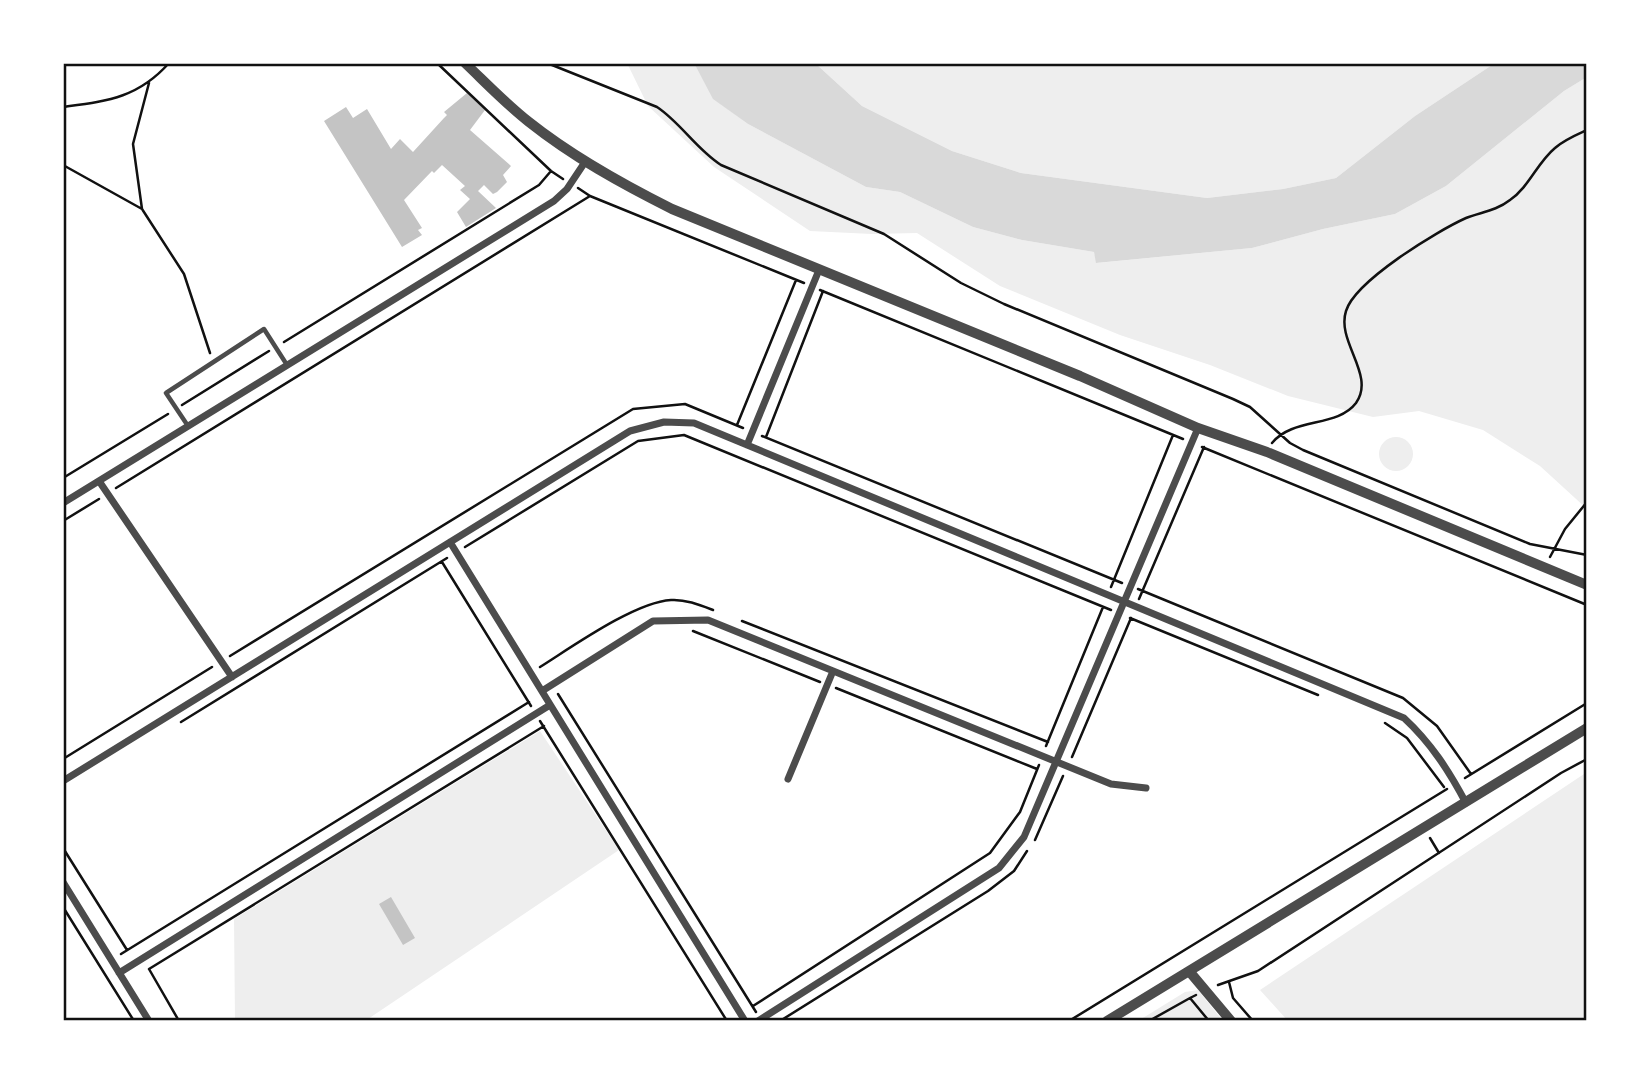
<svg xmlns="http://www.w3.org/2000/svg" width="1650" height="1084" viewBox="0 0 1650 1084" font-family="'Crimson Pro',serif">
	<rect width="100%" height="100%" fill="#fff"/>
	<path fill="#eee" d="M 627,63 L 694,63 L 714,99 L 748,124 L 866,187 L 900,192 L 973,227 L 1022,240 L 1094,252 L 1097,263 L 1252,248 L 1323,229 L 1395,214 L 1446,186 L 1564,91 L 1587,77 L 1587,509 L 1540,466 L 1483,430 L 1419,411 L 1373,417 L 1288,396 L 1210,365 L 1120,335 L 1000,286 L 917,233 L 872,234 L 810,231 L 714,167 L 648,106 Z
		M 815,63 L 1495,63 L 1415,116 L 1336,178 L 1283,189 L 1207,198 L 1021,173 L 952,151 L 862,106 Z
		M1379 454a17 17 0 1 1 34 0a17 17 0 1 1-34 0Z
		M 540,731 L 619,850 L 365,1021 L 235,1021 L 234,919 Z
		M 1587,772 L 1587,1021 L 1288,1021 L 1260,990 Z
		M 1198,990 L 1223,1021 L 1138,1021 L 1185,992 Z"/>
	<path fill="#d9d9d9" d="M 694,63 L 815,63 L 862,106 L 952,151 L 1021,173 L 1207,198 L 1283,189 L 1336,178 L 1415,116 L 1495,63 L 1587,63 L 1587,77 L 1564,91 L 1446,186 L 1395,214 L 1323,229 L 1252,248 L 1096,263 L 1094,252 L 1022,240 L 973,227 L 900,192 L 866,187 L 748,124 L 713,99 Z"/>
	<path fill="#c4c4c4" d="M 467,93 L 485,110 L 470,130 L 511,166 L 503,175 L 507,182 L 497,192 L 493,194 L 484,185 L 478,191 L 496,208 L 466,227 L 457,212 L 470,199 L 460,190 L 465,186 L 442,165 L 434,173 L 432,171 L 404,200 L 422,228 L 418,230 L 422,235 L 402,247 L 324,121 L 346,107 L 353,118 L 367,109 L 391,149 L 400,139 L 413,152 L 444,118 L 447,115 L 444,112 Z
		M 391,897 L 415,938 L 403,945 L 379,904 Z"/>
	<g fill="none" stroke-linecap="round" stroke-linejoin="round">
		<path stroke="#111" stroke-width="2.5" d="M 437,63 L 551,171 L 563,179
			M 547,63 L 657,107 C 681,123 696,149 721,165 L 884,234 L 961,283 L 1004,304 L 1233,399 L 1250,407 L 1290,443 L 1303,450 L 1530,544 L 1587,555
			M 63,107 C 107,101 138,98 169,63
			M 63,165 L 142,209 L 184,274 L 210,353
			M 578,188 L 590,196 L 804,283
			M 142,209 L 133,144 L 149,83
			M 820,290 L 1183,439
			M 284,342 L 539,185 L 551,171
			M 182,405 L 269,351
			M 737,425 L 796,280
			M 762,436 L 1122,583
			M 766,437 L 823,291
			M 1272,443 C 1293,417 1337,428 1356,403 C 1376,375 1336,342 1346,311 C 1355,281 1437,231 1466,218 C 1481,212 1496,211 1510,200 C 1529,187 1537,163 1555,148 C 1564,140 1576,135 1587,130
			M 1202,447 L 1587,605
			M 63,478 L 168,414
			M 116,488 L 590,196
			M 63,521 L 99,499
			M 465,547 L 638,441 L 684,435 L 1111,610
			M 1550,557 L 1565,529 L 1587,502
			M 442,562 L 531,706
			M 1111,587 L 1173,435
			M 1138,589 L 1403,698 L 1437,726 L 1471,774
			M 1139,599 L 1204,447
			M 1130,618 L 1318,695
			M 742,621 L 1048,742
			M 693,631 L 820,682
			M 230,656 L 633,409 L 685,404 L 743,428
			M 540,667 C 572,647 635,602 671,600 C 685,599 700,605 713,610
			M 836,688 L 1037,769
			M 558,694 L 756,1012
			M 540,721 L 727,1021
			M 181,722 L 447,558
			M 1385,723 L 1407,738 L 1444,787
			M 1046,746 L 1103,607
			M 1072,757 L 1131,618
			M 63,759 L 212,667
			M 1465,778 L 1587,703
			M 1430,838 L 1439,853
			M 1035,840 L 1063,776
			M 63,848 L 127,950
			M 63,907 L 134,1021
			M 121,954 L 529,702
			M 149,969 L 544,726
			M 149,969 L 179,1021
			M 1229,982 L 1233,998 L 1253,1021
			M 1218,985 L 1258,971 L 1561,773 L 1587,759
			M 1196,995 L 1190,998 L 1209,1021
			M 753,1006 L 990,853 L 1020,812 L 1039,765
			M 780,1021 L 988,891 L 1014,871 L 1027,851
			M 1069,1021 L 1447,789
			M 1149,1021 L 1190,998"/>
		<path stroke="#4c4c4c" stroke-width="4.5" d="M 188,426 L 166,393 L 264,329 L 287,365"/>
		<path stroke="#4c4c4c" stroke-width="7" d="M 747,445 L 819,270
			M 99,481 L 232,677
			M 63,503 L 554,201 L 567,189 L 585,162
			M 450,542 L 745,1021
			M 542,691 L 653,621 L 708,620 L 1111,784 L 1146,788
			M 788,779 L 833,671
			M 63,781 L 630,431 L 664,422 L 694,423 L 1404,718 C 1431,743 1449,771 1466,803
			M 63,882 L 149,1021
			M 119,973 L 550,705
			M 758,1021 L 999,868 L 1024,837 L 1198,428"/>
		<path stroke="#4c4c4c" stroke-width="10" d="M 465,63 C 486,83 506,104 529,122 C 573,157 622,184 672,209 L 1080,376 L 1198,428 L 1267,452 L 1587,585
			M 1189,971 L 1231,1021
			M 1107,1021 L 1587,728"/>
	</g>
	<rect width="1650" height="1084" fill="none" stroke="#ffffff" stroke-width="130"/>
	<rect x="65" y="65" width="1520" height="954" fill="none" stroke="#111" stroke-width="2.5"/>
</svg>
